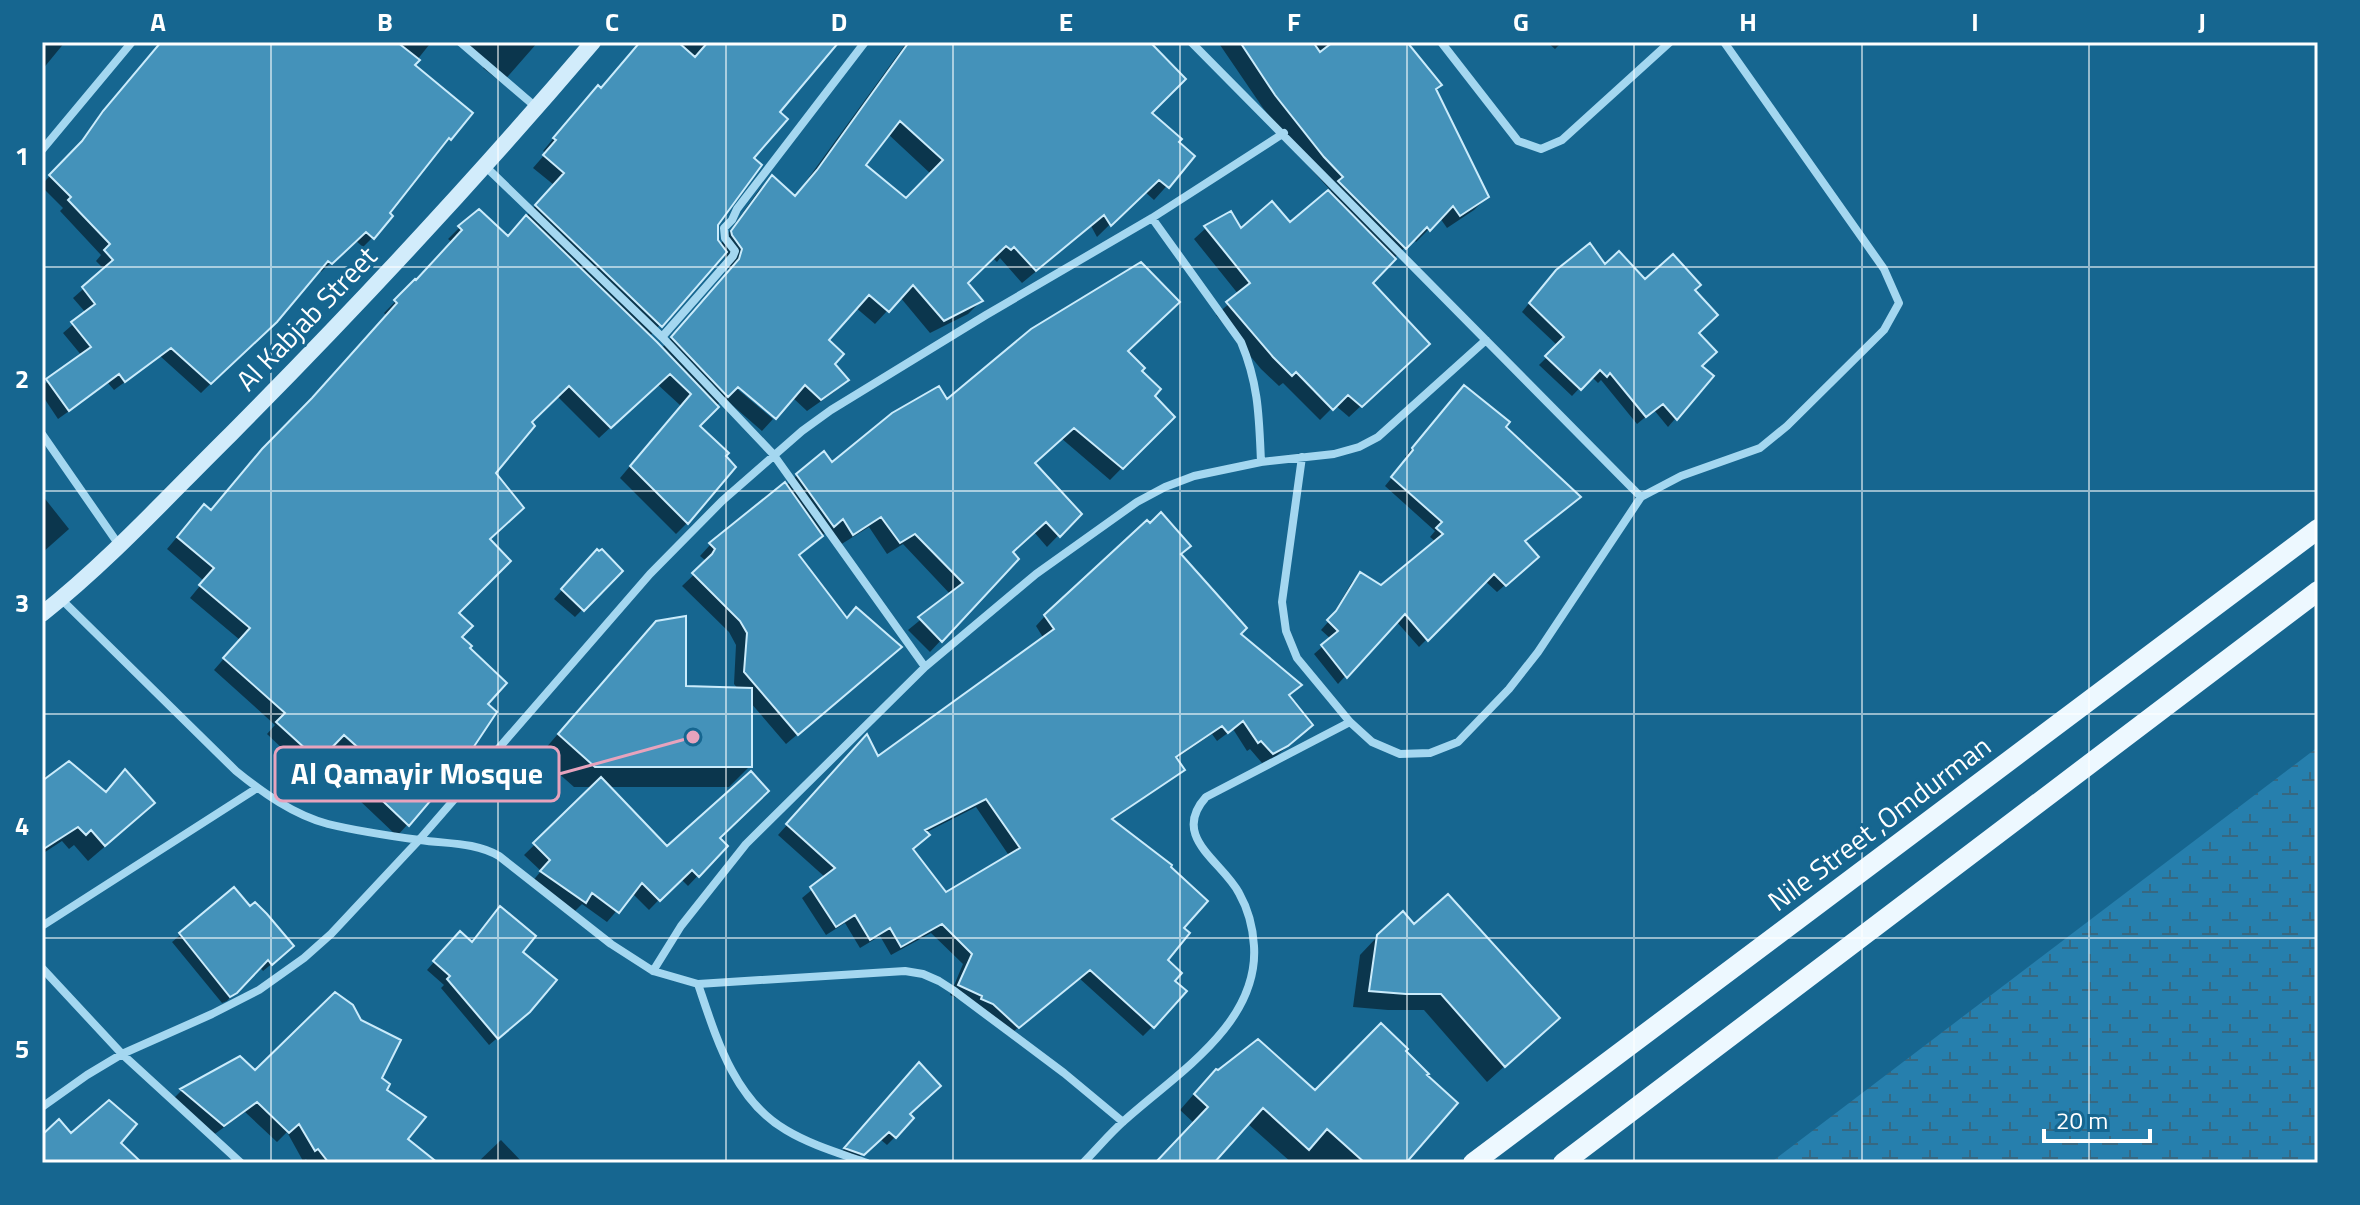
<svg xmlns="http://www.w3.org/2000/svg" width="2360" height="1205" viewBox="0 0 2360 1205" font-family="'Titillium Web',sans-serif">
	<defs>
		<pattern id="wetland-marsh" width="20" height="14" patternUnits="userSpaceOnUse" patternTransform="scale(2)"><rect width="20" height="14" fill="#267fad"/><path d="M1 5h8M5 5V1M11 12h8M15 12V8" fill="none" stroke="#376881"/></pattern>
	</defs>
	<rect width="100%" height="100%" fill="#166690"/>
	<path fill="url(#wetland-marsh)" d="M 2318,747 L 2318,1163 L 1770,1163 Z"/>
	<path fill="#0007" fill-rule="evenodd" d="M 42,42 L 65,42 L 42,70 Z
		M 163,42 L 425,42 L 429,45 L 413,65 L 470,114 L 387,213 L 373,237 L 363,247 L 355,240 L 321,272 L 318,269 L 275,321 L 201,393 L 160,356 L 114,390 L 108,383 L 58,419 L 42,395 L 42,386 L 82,356 L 63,333 L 86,313 L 73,298 L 105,270 L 96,261 L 101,255 L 60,211 L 63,208 L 42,187 L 42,184 L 72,154 L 94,123 Z
		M 454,42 L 538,42 L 502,83 L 483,68 L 485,66 Z
		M 642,42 L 836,42 L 778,112 L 715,226 L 716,240 L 720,245 L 759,190 L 772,177 L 794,198 L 907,42 L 1148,42 L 1149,113 L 1193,157 L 1154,200 L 1144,191 L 1097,237 L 1091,226 L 1022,283 L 1000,258 L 997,262 L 992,257 L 966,283 L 981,301 L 968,314 L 930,333 L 900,297 L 875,324 L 855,307 L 826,340 L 833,364 L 847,380 L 834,392 L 807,411 L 792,397 L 732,379 L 729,382 L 773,419 L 762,431 L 724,398 L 697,426 L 687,523 L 676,534 L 620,478 L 681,406 L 657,384 L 599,438 L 557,396 L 530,422 L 494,473 L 487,540 L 456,613 L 460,638 L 485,705 L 408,824 L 397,836 L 358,799 L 373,783 L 331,745 L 306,771 L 267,734 L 275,725 L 214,670 L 240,640 L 190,598 L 204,581 L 167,549 L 193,518 L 210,512 L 387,316 L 384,313 L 453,243 L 448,239 L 459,228 L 479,212 L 507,238 L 554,185 L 533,168 L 546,153 L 543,151 L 586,99 L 600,90 ZM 888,134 L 932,175 L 906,201 L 863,165 ZM 723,254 L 730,263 L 727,274 L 661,349 L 649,337 Z
		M 1218,42 L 1374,42 L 1434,90 L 1487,197 L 1474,210 L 1447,228 L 1440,218 L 1416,242 L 1413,239 L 1370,283 L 1416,355 L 1349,417 L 1335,405 L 1320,420 L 1283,383 L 1279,386 L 1261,369 L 1216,315 L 1239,295 L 1194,239 L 1206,228 L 1241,231 L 1290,225 L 1331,191 L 1312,170 L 1263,108 Z
		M 1547,42 L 1562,42 L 1555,49 Z
		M 1605,267 L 1645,281 L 1693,290 L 1700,366 L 1712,376 L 1668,427 L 1654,410 L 1637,424 L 1601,380 L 1598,383 L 1591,376 L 1572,396 L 1539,365 L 1558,346 L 1522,312 L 1548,280 Z
		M 1126,352 L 1152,396 L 1172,417 L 1110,480 L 1061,438 L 1032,464 L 1079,514 L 1047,547 L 1034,532 L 1011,552 L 1016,559 L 930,652 L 908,630 L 951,595 L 903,544 L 887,554 L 869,527 L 840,545 L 830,529 L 797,556 L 846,620 L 888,658 L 786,744 L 750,702 L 750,766 L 729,787 L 608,787 L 667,849 L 718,838 L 726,846 L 688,886 L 680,878 L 649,910 L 632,893 L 607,922 L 582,904 L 574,912 L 531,883 L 541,871 L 524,855 L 594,787 L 574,787 L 539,756 L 635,644 L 657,622 L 684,688 L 739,690 L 734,684 L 736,645 L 729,632 L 682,586 L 702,567 L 705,560 L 700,556 L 710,545 L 784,485 L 785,487 L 797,475 L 832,465 L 946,402 Z
		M 1456,396 L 1503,427 L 1528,565 L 1497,592 L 1485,581 L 1419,647 L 1396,621 L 1338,684 L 1314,654 L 1331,639 L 1321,630 L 1329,621 L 1352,582 L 1360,574 L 1381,587 L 1436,542 L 1430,537 L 1435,531 L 1385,486 L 1407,459 L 1405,457 Z
		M 42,495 L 69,529 L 42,553 Z
		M 1179,555 L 1287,696 L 1301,735 L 1276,756 L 1262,763 L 1250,749 L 1247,751 L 1233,729 L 1217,741 L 1212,734 L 1175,759 L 1182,769 L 1172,779 L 1111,821 L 1181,928 L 1165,961 L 1172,981 L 1184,991 L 1152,1027 L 1143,1036 L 1079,978 L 1008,1036 L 974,1006 L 950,995 L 963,964 L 931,933 L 891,955 L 880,936 L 860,948 L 845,923 L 826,935 L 802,898 L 826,878 L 778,835 L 857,747 L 877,759 L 1044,639 L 1036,626 L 1045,616 ZM 976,807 L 1010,857 L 945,894 L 911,850 L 925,833 Z
		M 589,560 L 620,571 L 575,617 L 554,599 Z
		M 125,772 L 153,803 L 137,819 L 88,861 L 74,845 L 69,849 L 62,841 L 42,854 L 42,778 L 45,775 L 48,779 L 105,793 Z
		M 234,890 L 284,954 L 263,971 L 259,966 L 227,1001 L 222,1003 L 172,942 Z
		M 1377,937 L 1540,1034 L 1487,1082 L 1424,1010 L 1388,1010 L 1353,1007 L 1360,955 Z
		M 452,941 L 520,952 L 519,1020 L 489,1045 L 441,988 L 444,985 L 427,970 Z
		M 240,1058 L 255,1073 L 379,1079 L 405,1139 L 435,1163 L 309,1163 L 306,1159 L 303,1161 L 287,1132 L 277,1142 L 245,1112 L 212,1136 L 171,1101 L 182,1090 Z
		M 911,1072 L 907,1114 L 895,1137 L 887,1145 L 880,1139 L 854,1161 L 838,1156 Z
		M 1201,1086 L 1315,1092 L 1403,1163 L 1292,1163 L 1247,1123 L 1212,1163 L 1157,1163 L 1195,1124 L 1180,1110 Z
		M 501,1140 L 523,1163 L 477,1163 Z"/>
	<path fill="#4492ba" stroke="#caebfb" stroke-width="2" fill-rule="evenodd" d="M 161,42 L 397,42 L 420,60 L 415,65 L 473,113 L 451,140 L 449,138 L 390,213 L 393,216 L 374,239 L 366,232 L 332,264 L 328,261 L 277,322 L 211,384 L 171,348 L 125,382 L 119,374 L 69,411 L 46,379 L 91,347 L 71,322 L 95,304 L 82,287 L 113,260 L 104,250 L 110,244 L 68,200 L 71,197 L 49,175 L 82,141 L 103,111 Z
		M 640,42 L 678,42 L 695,57 L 708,42 L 839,42 L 780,112 L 788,119 L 754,158 L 762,165 L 718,225 L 718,240 L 727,252 L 662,327 L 535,205 L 564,173 L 543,155 L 556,140 L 553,138 L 598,85 L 601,88 Z
		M 909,42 L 1150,42 L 1186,79 L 1152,113 L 1182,139 L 1179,142 L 1195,156 L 1169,188 L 1159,180 L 1111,226 L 1104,215 L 1036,271 L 1014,247 L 1011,250 L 1006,246 L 968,283 L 983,301 L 944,321 L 913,285 L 889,312 L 869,295 L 829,340 L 844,354 L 835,364 L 849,380 L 821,400 L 805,385 L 776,419 L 738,387 L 728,397 L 671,337 L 739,259 L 742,249 L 732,235 L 731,231 L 772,175 L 795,196 L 817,170 ZM 900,121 L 943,160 L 906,198 L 866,165 Z
		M 1240,42 L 1313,42 L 1320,52 L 1333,42 L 1407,42 L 1442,85 L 1436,89 L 1489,197 L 1460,216 L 1453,206 L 1430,231 L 1427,227 L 1406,249 L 1338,181 L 1343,177 L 1324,157 L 1275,95 Z
		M 1328,190 L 1396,259 L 1373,283 L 1430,344 L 1362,407 L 1348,395 L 1333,410 L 1296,372 L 1292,376 L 1273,357 L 1226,302 L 1250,283 L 1204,226 L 1231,211 L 1241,228 L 1272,201 L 1290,222 Z
		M 479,209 L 508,236 L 526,215 L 657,342 L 719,407 L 700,426 L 729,453 L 726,456 L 736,467 L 688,524 L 630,466 L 691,394 L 670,374 L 611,428 L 569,386 L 532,422 L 535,426 L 496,473 L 524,508 L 490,539 L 511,561 L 459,613 L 473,626 L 462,637 L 472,646 L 470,648 L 507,683 L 488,704 L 497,712 L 465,760 L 409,826 L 368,787 L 383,770 L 344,735 L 319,761 L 276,722 L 285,713 L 223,658 L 250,628 L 199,585 L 214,568 L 177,537 L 204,504 L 211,510 L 262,449 L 312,398 L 397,303 L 394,300 L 415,279 L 416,280 L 462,230 L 458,226 Z
		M 1590,243 L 1605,264 L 1619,251 L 1645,279 L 1673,254 L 1701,285 L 1695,290 L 1718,315 L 1699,333 L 1717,352 L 1702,366 L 1714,376 L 1677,420 L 1663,404 L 1646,417 L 1610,373 L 1607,377 L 1600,370 L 1581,390 L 1545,356 L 1564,337 L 1529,303 L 1556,270 Z
		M 1141,262 L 1180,302 L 1128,351 L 1145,368 L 1142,371 L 1161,389 L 1155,396 L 1175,417 L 1123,469 L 1074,428 L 1035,463 L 1082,514 L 1060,537 L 1046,522 L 1013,552 L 1019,559 L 942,642 L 918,617 L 963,583 L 915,534 L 900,543 L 881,517 L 853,535 L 843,519 L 834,527 L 796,474 L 824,451 L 832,462 L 892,413 L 939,386 L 947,399 L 1031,329 Z
		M 1464,385 L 1510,422 L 1506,427 L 1581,497 L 1525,541 L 1539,557 L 1506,586 L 1494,574 L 1428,641 L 1405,614 L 1347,678 L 1321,645 L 1338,631 L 1327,620 L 1336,611 L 1360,572 L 1381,585 L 1443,534 L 1436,528 L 1442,522 L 1391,477 L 1413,450 L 1412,448 Z
		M 785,482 L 823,536 L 799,555 L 847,618 L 856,607 L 902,647 L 798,735 L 744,672 L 747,633 L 740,621 L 692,573 L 712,554 L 715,549 L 709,543 Z
		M 1161,512 L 1191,546 L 1181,554 L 1247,628 L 1241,634 L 1302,685 L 1289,695 L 1313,725 L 1288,746 L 1273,754 L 1261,741 L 1258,743 L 1243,721 L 1228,733 L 1222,726 L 1176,757 L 1185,770 L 1112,819 L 1172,865 L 1171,867 L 1208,901 L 1184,928 L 1190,933 L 1168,960 L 1182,973 L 1175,981 L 1187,991 L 1154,1028 L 1090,970 L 1019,1028 L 993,1004 L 981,999 L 982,996 L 958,985 L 972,954 L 942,924 L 901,947 L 890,928 L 870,940 L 855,915 L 836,927 L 810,887 L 835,868 L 786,824 L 867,734 L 878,756 L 1054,629 L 1044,615 L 1147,520 L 1150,523 ZM 986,799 L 1020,848 L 946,892 L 913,849 L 930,835 L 925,830 Z
		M 597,549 L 599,551 L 602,549 L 623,571 L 584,611 L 561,589 Z
		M 686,616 L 686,686 L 752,688 L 752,767 L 595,767 L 558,734 L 656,621 Z
		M 69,761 L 106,792 L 125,769 L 155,803 L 105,846 L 91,830 L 86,835 L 78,827 L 42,850 L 42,781 Z
		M 751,771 L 769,791 L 720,838 L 728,846 L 699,877 L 692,870 L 660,901 L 642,883 L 619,913 L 592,893 L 586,903 L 540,871 L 550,860 L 533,843 L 601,777 L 667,846 Z
		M 234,887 L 250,906 L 255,902 L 267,914 L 294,946 L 272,965 L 268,960 L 237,993 L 230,997 L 179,933 Z
		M 1448,894 L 1560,1018 L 1505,1067 L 1441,994 L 1406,994 L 1369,991 L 1377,935 L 1403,911 L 1414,924 Z
		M 500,906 L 536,936 L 523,952 L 557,980 L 530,1012 L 498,1039 L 447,979 L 450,976 L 433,961 L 460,931 L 472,942 Z
		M 335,992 L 353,1005 L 361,1020 L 401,1040 L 382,1078 L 390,1084 L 387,1090 L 426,1117 L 408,1139 L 438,1163 L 329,1163 L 318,1149 L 315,1151 L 299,1124 L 289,1133 L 257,1102 L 224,1126 L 180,1089 L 240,1056 L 255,1070 Z
		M 1381,1023 L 1408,1049 L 1406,1051 L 1429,1074 L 1427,1075 L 1458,1103 L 1406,1163 L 1365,1163 L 1327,1129 L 1309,1150 L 1263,1108 L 1214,1163 L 1155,1163 L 1208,1107 L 1194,1094 L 1216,1069 L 1218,1070 L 1258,1039 L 1315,1090 Z
		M 919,1062 L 941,1086 L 910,1114 L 914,1118 L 896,1138 L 889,1132 L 864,1155 L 844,1148 Z
		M 109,1100 L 137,1124 L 121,1143 L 142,1163 L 42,1163 L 42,1135 L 59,1119 L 71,1133 Z"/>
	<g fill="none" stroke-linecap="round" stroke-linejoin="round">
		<path stroke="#a4d7f0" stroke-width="8" d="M 460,42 L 537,108
			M 1191,42 L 1641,497
			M 1441,42 L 1518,141 L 1541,149 L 1562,140 L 1670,42
			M 42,150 L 132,42
			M 485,166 L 662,337 L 773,454 L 925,667
			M 1152,218 L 1241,342 C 1259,385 1259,418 1261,462
			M 662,337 L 733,256 L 735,251 L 725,238 L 724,228 L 732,220 L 737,209 L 865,42
			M 42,434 L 119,545
			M 1302,457 L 1282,602 L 1286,631 L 1297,658 L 1350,722 L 1372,742 L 1400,754 L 1430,753 L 1458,742 L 1509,689 L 1538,652 L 1641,497 L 1681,476 L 1760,448 L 1787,426 L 1884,330 L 1899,303 L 1884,269 L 1724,42
			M 61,599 L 236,771 C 263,793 294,815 328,824 C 357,831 390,836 420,840 C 447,844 475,842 499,856 L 611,944 L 653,971 L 698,984 L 905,971 L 923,974 L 939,981 L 953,990 L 1064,1073 L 1123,1122
			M 42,926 L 257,788
			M 42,968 L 122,1054 L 241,1163
			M 653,971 L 681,926 L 746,844 L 925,667 L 1036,574 L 1137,502 L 1165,487 L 1194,476 L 1261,462 L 1334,454 L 1359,447 L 1378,437 L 1486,340
			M 698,984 C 716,1037 734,1100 786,1130 C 811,1145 839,1153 867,1163
			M 42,1107 L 87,1075 L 122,1054 L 212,1014 L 259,990 L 304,958 L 331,934 L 419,840 L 650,574 L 722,501 L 802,431 L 831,410 L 986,315 L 1152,218 L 1284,133
			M 1083,1163 C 1097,1149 1110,1133 1125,1120 C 1176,1074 1259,1024 1254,946 C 1253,928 1248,909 1239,893 C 1222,861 1170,837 1206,797 L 1350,722"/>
		<path stroke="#d2ecfb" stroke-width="16" d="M 42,614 C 110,560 169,495 231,434 C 356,308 478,177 593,42"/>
		<path stroke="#edf8ff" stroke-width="20" d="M 1473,1163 L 2318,529
			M 1563,1163 L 2318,591"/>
	</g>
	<path fill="none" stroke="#fff" stroke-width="2" stroke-opacity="0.55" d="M 271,42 L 271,1163M 498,42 L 498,1163M 726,42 L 726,1163M 953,42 L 953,1163M 1180,42 L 1180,1163M 1407,42 L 1407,1163M 1634,42 L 1634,1163M 1862,42 L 1862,1163M 2089,42 L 2089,1163M 42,267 L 2318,267M 42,491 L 2318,491M 42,714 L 2318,714M 42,938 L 2318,938"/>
	<g text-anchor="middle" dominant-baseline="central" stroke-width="6" stroke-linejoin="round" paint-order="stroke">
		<g font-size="28" fill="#fff" stroke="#166690">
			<text transform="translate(306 318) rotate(-46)">Al Kabjab Street</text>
			<text transform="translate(1879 823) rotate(-37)">Nile Street ,Omdurman</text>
		</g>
	</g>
	<path fill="none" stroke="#e7a3bd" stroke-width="3" d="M693 737L559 774"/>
	<circle fill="#e7a3bd" stroke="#166690" stroke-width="3" cx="693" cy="737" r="8"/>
	<rect fill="#166690" stroke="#e7a3bd" stroke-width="3" x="275" y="747" width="284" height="54" rx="8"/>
	<g font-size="30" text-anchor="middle" font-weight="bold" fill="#fff">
		<text x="417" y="784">Al Qamayir Mosque</text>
	</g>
	<rect width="2360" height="1205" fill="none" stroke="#166690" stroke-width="88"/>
	<path d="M2044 1129v12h106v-12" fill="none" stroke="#ffffff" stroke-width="4"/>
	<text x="2056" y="1129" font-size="24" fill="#ffffff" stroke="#166690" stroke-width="6" paint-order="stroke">20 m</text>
	<rect x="44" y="44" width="2272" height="1117" fill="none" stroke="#fff" stroke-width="3"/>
	<g font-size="26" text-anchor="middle" font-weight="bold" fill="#fff">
		<text x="158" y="31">A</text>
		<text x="385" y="31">B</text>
		<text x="612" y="31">C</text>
		<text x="839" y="31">D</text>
		<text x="1066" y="31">E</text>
		<text x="1294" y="31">F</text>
		<text x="1521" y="31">G</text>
		<text x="1748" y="31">H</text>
		<text x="1975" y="31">I</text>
		<text x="2202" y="31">J</text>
		<text x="22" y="165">1</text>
		<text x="22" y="388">2</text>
		<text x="22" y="612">3</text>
		<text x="22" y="835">4</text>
		<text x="22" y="1058">5</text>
	</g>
</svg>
